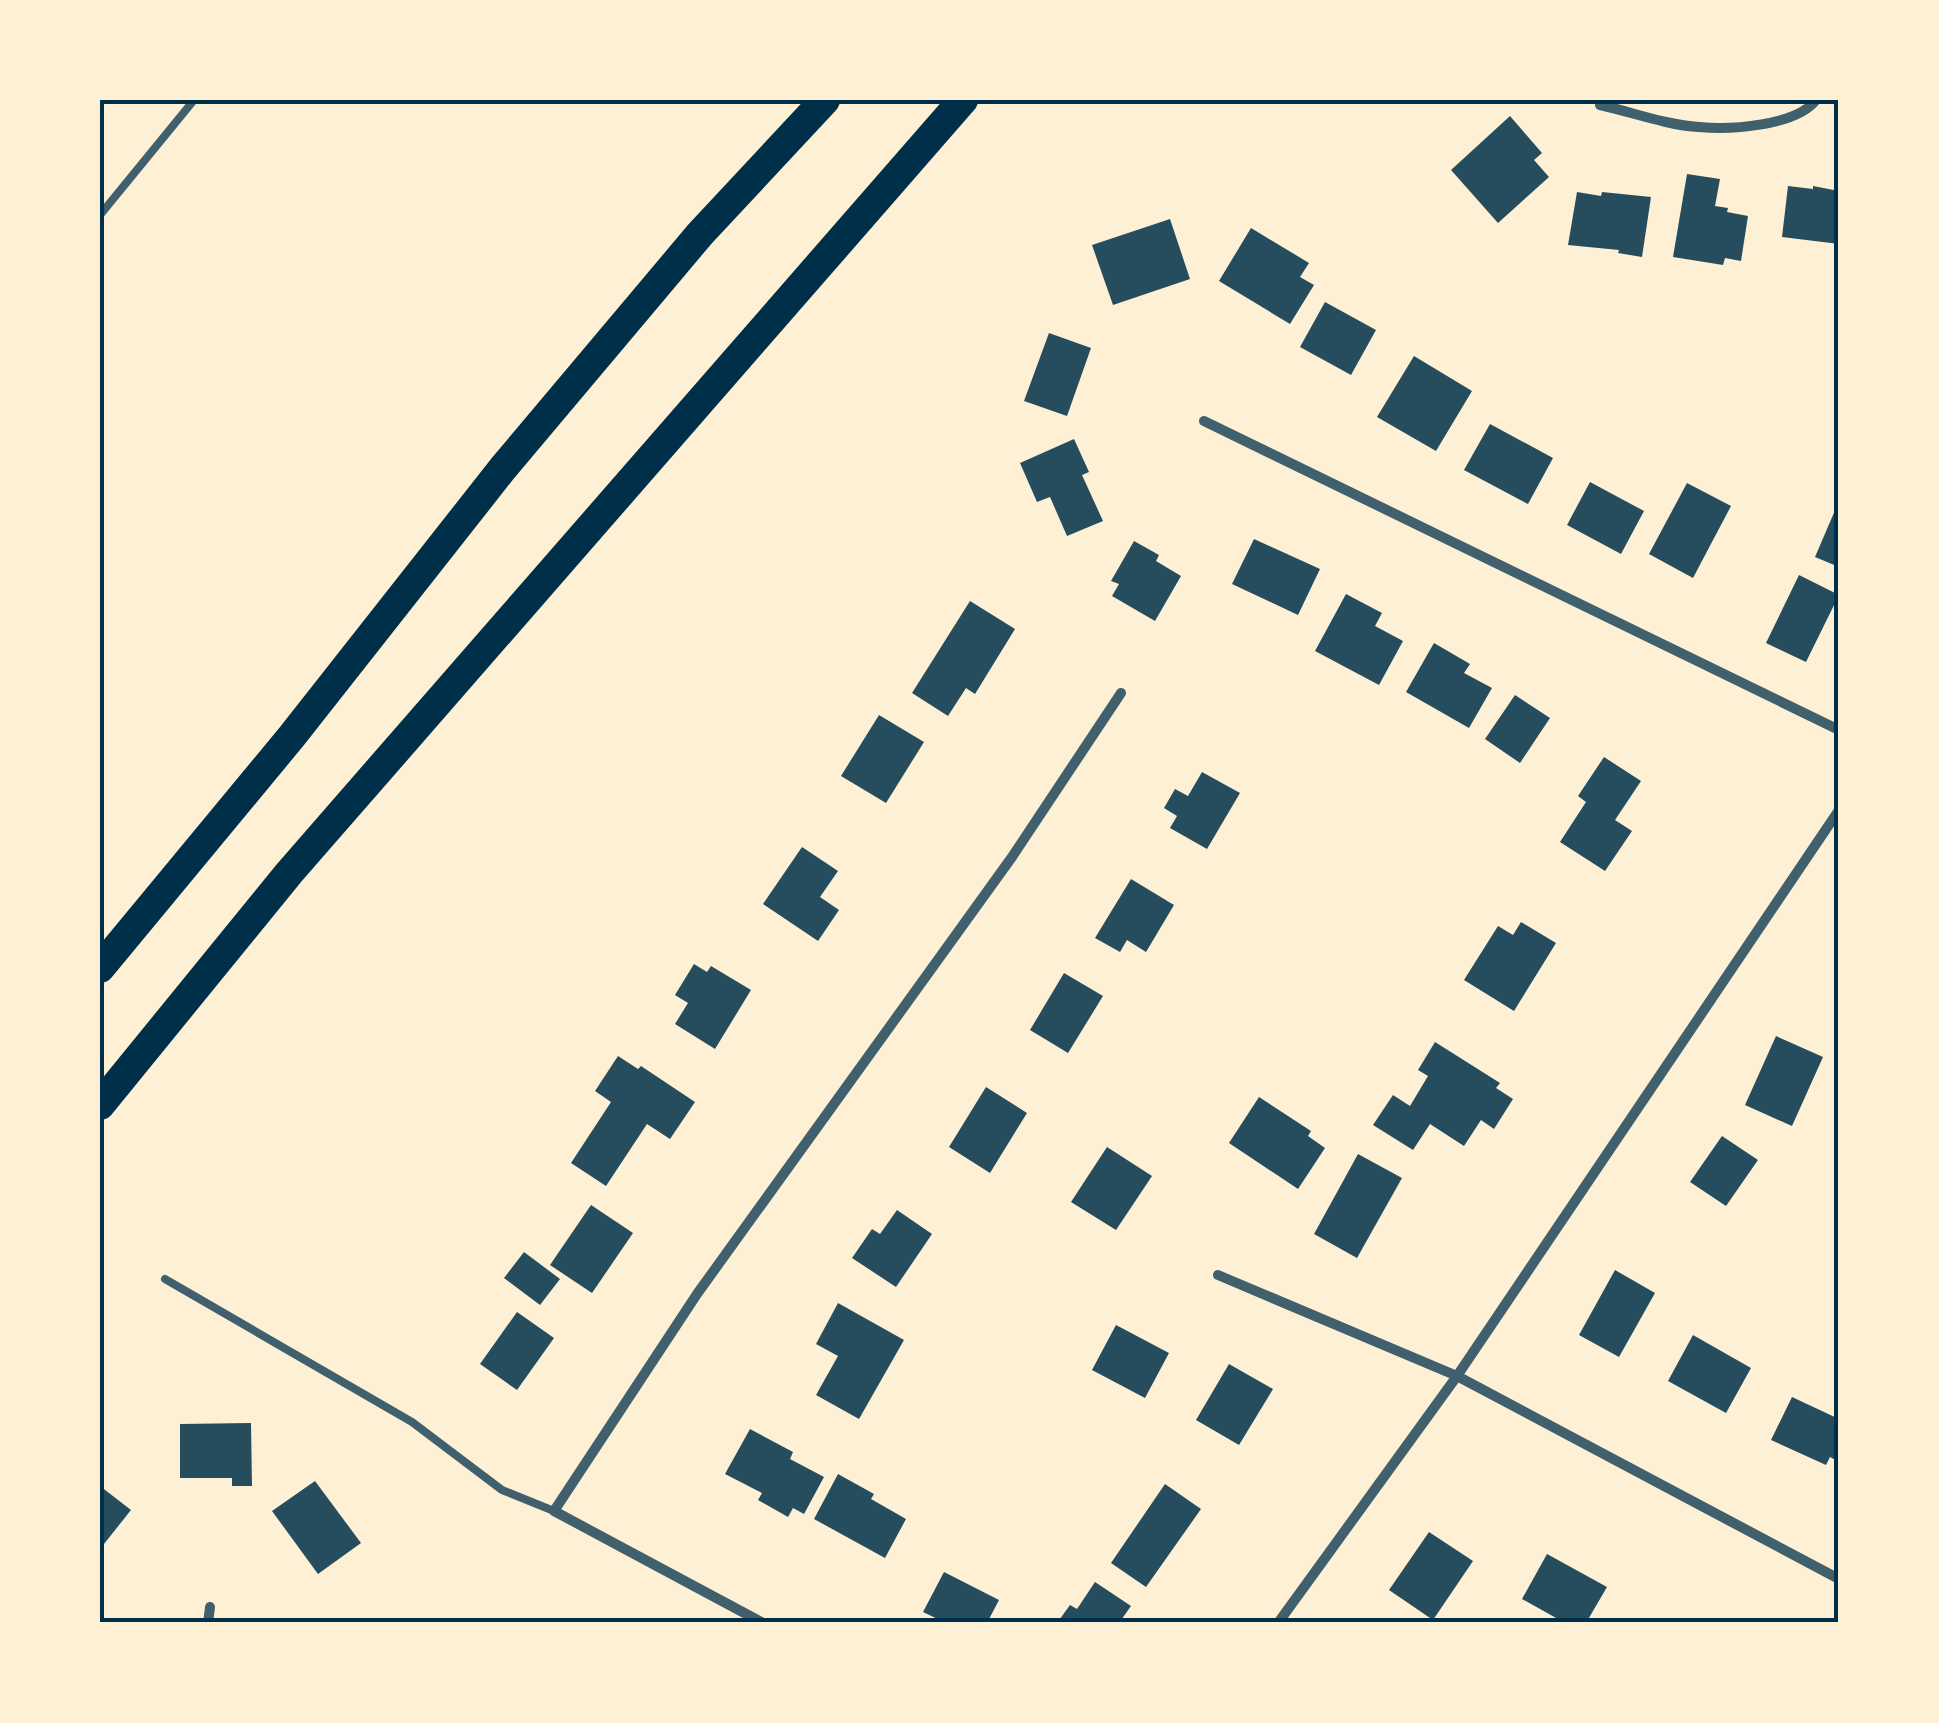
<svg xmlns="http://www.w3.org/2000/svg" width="1939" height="1723" viewBox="0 0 1939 1723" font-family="'Fira Sans Condensed',sans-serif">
	<rect width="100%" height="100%" fill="#fdf0d5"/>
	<path fill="#264d5e" d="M 1510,116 L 1542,153 L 1534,160 L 1549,177 L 1498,223 L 1451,170 Z
		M 1687,174 L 1720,179 L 1715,206 L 1728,208 L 1727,212 L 1748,216 L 1741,261 L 1725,258 L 1723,265 L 1673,257 Z
		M 1788,186 L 1813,189 L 1813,186 L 1839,191 L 1839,244 L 1782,237 Z
		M 1577,192 L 1601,196 L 1602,192 L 1651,197 L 1642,257 L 1618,253 L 1619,250 L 1568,245 Z
		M 1170,219 L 1190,279 L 1113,305 L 1092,245 Z
		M 1251,228 L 1309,263 L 1300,277 L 1314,285 L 1290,324 L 1219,281 Z
		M 1325,302 L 1376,330 L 1351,375 L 1300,347 Z
		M 1049,333 L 1091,348 L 1067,416 L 1024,401 Z
		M 1414,356 L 1472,391 L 1436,451 L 1377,417 Z
		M 1490,424 L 1553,458 L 1528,504 L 1464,470 Z
		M 1074,439 L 1089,472 L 1082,475 L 1103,521 L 1067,536 L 1050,497 L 1037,502 L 1020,463 Z
		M 1590,482 L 1644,511 L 1621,554 L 1567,525 Z
		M 1687,483 L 1731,506 L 1693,578 L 1649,554 Z
		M 1839,501 L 1839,567 L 1815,557 Z
		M 1254,539 L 1320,569 L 1298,615 L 1232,584 Z
		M 1134,541 L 1159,555 L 1156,561 L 1181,576 L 1155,621 L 1112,596 L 1119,584 L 1111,581 Z
		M 1799,575 L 1839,595 L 1806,662 L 1766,643 Z
		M 1346,594 L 1382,613 L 1375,626 L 1403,641 L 1379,685 L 1315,651 Z
		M 970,601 L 1015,629 L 975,694 L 966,688 L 948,716 L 912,693 Z
		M 1434,643 L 1470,664 L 1464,673 L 1492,688 L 1469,728 L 1406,692 Z
		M 1515,695 L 1550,718 L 1520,763 L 1485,739 Z
		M 879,715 L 924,742 L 886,803 L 841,776 Z
		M 1604,757 L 1641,781 L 1615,820 L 1632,831 L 1605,871 L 1560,842 L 1586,802 L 1578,796 Z
		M 1202,772 L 1240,793 L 1207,849 L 1170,828 L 1177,816 L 1164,808 L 1175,789 L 1188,796 Z
		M 802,847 L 838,871 L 820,897 L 839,910 L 818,941 L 763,904 Z
		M 1131,879 L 1174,905 L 1146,952 L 1127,940 L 1120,952 L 1095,938 Z
		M 1521,922 L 1556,943 L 1514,1011 L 1464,980 L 1498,926 L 1513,935 Z
		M 694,964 L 707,972 L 711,966 L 751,990 L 715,1049 L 675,1024 L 688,1003 L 675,995 Z
		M 1064,973 L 1103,996 L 1068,1053 L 1030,1030 Z
		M 1776,1036 L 1823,1057 L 1792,1126 L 1745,1105 Z
		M 1435,1042 L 1500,1083 L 1496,1088 L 1513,1099 L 1494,1129 L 1481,1120 L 1464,1146 L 1430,1124 L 1413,1150 L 1373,1125 L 1393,1095 L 1410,1106 L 1428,1076 L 1418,1070 Z
		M 618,1056 L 638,1069 L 641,1066 L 695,1102 L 670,1139 L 647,1124 L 606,1186 L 571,1163 L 611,1102 L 595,1091 Z
		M 986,1087 L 1027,1113 L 990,1173 L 949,1147 Z
		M 1259,1097 L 1311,1131 L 1308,1136 L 1325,1148 L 1298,1189 L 1229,1143 Z
		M 1722,1136 L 1758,1160 L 1726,1206 L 1690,1182 Z
		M 1107,1147 L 1152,1176 L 1116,1230 L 1071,1202 Z
		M 1358,1154 L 1402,1178 L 1357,1258 L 1314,1234 Z
		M 591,1205 L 633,1233 L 592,1293 L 550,1265 Z
		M 897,1210 L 932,1234 L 896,1287 L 852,1258 L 872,1229 L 880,1234 Z
		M 524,1252 L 560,1279 L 540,1305 L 504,1278 Z
		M 1615,1270 L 1655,1293 L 1619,1357 L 1579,1335 Z
		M 838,1303 L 904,1340 L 859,1419 L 816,1395 L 838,1356 L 816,1344 Z
		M 517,1312 L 554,1338 L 517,1390 L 480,1364 Z
		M 1116,1325 L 1169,1353 L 1145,1398 L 1092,1370 Z
		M 1693,1335 L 1751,1368 L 1726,1413 L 1668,1381 Z
		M 1229,1364 L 1273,1389 L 1239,1445 L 1196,1420 Z
		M 1792,1397 L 1839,1419 L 1839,1462 L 1830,1457 L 1826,1465 L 1771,1440 Z
		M 251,1423 L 252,1486 L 232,1486 L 232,1478 L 180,1478 L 180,1424 Z
		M 750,1429 L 793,1452 L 790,1459 L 824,1477 L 804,1514 L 793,1508 L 788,1517 L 758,1500 L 762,1493 L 725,1474 Z
		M 838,1474 L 874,1494 L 871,1499 L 906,1519 L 885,1558 L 814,1519 Z
		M 315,1481 L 361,1543 L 318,1574 L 272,1511 Z
		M 1165,1484 L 1201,1509 L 1146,1587 L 1111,1563 Z
		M 100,1486 L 131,1510 L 100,1549 Z
		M 1429,1532 L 1473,1561 L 1433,1620 L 1389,1590 Z
		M 1547,1554 L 1607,1587 L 1586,1623 L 1565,1623 L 1522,1599 Z
		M 944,1572 L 999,1600 L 987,1623 L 946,1623 L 923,1612 Z
		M 1095,1582 L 1131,1606 L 1119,1623 L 1057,1623 L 1070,1605 L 1077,1609 Z"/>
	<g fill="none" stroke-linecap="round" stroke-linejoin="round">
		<path stroke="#3f606c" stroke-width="8" d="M 100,215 L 194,100
			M 165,1279 L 412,1422 L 502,1490 L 554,1511"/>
		<path stroke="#3f606c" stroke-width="10" d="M 1600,105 C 1632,112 1666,125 1699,127 C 1730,130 1796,126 1816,100
			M 1204,421 L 1839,730
			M 1218,1275 L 1457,1376 L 1839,1579
			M 208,1623 L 210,1607
			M 763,1623 L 554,1511 L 697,1294 L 1012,857 L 1121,693
			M 1278,1623 L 1457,1376 L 1839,810"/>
		<path stroke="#003049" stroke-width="30" d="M 100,968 L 292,736 L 503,468 L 700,234 L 825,100
			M 100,1105 L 289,873 L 963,100"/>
	</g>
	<rect width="1939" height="1723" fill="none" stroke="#fdf0d5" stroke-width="205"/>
	<rect x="102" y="102" width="1734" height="1518" fill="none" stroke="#003049" stroke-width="4"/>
</svg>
